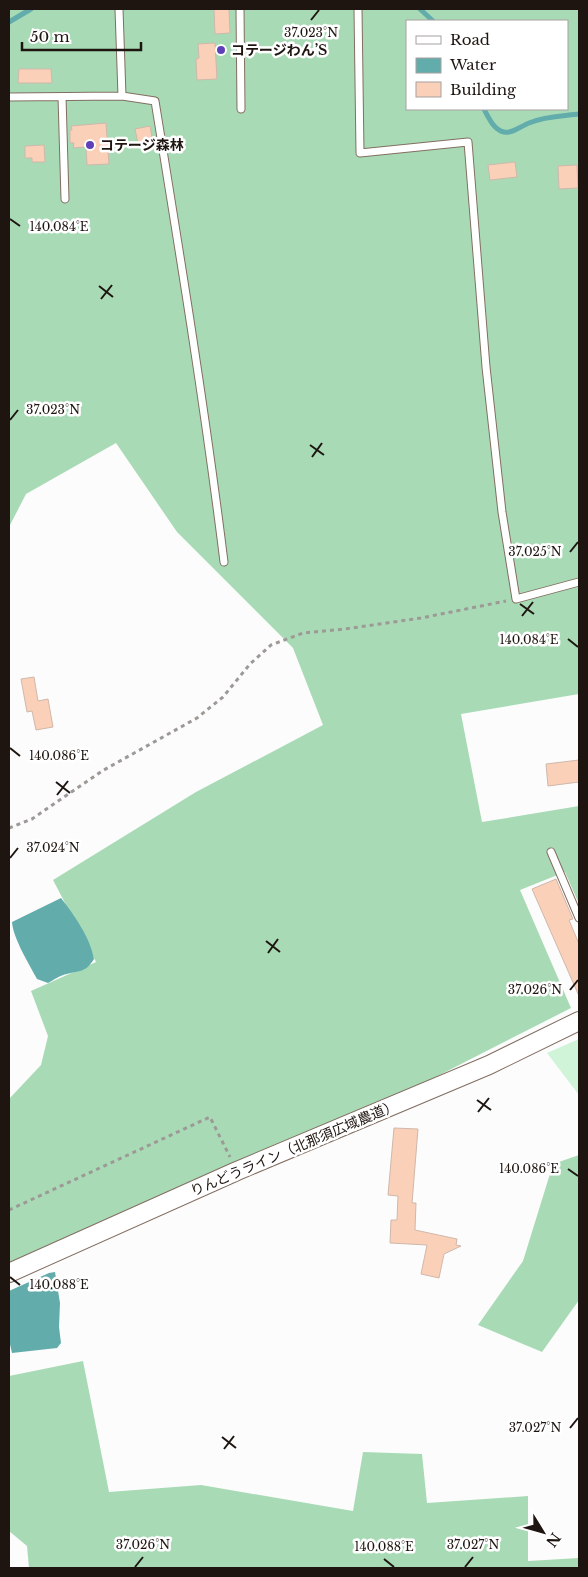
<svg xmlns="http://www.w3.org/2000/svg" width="588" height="1577" viewBox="0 0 588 1577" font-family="'Libre Baskerville','Noto Sans JP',serif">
	<rect width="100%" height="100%" fill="#fcfcfc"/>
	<path fill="#d0f4d8" d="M 579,1039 L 579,1095 L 547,1053 Z"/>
	<path fill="#a8dbb5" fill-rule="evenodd" d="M 9,9 L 579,9 L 579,694 L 461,714 L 482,822 L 579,806 L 579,904 L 565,872 L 520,890 L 571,1008 L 418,1086 L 9,1263 L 9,1099 L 41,1065 L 48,1036 L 31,991 L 96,962 L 53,880 L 196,792 L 323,725 L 293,648 L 177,532 L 116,443 L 26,494 L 9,527 ZM 407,21 L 567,21 L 567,109 L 407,109 Z
		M 579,1155 L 579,1300 L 542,1352 L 478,1325 L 523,1261 L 553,1164 Z
		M 83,1361 L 109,1492 L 201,1485 L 353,1511 L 363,1452 L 422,1454 L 427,1503 L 528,1496 L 528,1561 L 579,1558 L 579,1568 L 29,1568 L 27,1546 L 9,1531 L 9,1376 Z"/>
	<path fill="#63acac" d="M 61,898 C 74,915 90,937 94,959 C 85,973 81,970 67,974 C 60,975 54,980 48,983 L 37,979 C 29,964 13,938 12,922 Z
		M 55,1272 L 60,1303 L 59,1327 L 61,1343 L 57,1348 L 12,1353 L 9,1340 L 9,1291 L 49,1273 Z"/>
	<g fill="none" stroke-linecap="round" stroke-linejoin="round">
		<path stroke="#63acac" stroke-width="5" d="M 420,9 L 433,21
			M 9,22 L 31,9
			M 484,109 C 488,117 494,130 504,132 C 512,134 521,126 529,123 C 545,116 563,116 579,114"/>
	</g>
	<path fill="#fbd0b8" stroke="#cfb8ab" d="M 214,9 L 229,9 L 230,33 L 215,34 Z
		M 215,43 L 217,79 L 197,80 L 196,59 L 199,58 L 198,44 Z
		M 19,69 L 51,69 L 52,83 L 18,83 Z
		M 106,123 L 109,164 L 87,165 L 86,147 L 73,148 L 74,143 L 70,143 L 70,130 L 72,130 L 71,126 Z
		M 150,126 L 152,137 L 139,148 L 135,129 Z
		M 44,145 L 45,162 L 32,162 L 32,158 L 25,158 L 25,146 Z
		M 515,162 L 517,177 L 490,180 L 488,165 Z
		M 577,165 L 578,188 L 559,189 L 558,166 Z
		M 34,677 L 38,701 L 48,699 L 53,727 L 36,730 L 32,711 L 27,712 L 21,679 Z
		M 579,760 L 579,782 L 548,786 L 546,764 Z
		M 556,879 L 573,919 L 569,920 L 579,944 L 579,996 L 532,889 Z
		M 394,1128 L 418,1129 L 412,1203 L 416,1203 L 415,1230 L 457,1239 L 456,1245 L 461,1246 L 444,1254 L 439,1278 L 421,1274 L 427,1245 L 390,1243 L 391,1220 L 397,1220 L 398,1196 L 388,1195 Z"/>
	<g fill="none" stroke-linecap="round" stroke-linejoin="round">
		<g stroke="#836e62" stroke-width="9">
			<path id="service" d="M 119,9 L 122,96
				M 240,9 L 241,109
				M 358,9 L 360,153 L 468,142 L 486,367 L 502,512 L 516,599 L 579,582
				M 9,97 L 122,96 L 155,101 C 180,255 205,408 224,562
				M 62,97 L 65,199
				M 551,852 L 579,918"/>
		</g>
		<g stroke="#836e62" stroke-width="20">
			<path id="tertiary" d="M 9,1273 L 237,1171 L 489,1065 L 579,1021"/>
		</g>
		<path stroke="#9d9997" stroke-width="3" stroke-dasharray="4 4" stroke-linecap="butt" d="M 9,828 L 32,819 L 102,771 L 197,718 L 223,697 L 250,664 L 271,645 L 303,633 L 345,629 L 421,618 L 506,601
			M 9,1210 L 210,1117 L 230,1157"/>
		<use href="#service" stroke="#fff" stroke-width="7"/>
		<use href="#tertiary" stroke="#fff" stroke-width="18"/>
	</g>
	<path fill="none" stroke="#1e1511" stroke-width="2" d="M 311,20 L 319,10M 10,219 L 20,226M 99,286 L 113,297M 101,299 L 112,285M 10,420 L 18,410M 310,445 L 324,455M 312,457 L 322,443M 570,552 L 578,542M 520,604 L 534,614M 522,616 L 533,602M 568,639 L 578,647M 10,748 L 20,756M 56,782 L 70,793M 57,795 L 68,781M 10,858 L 18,848M 266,941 L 280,952M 268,953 L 278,939M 570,990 L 578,980M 477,1100 L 491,1110M 478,1112 L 489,1098M 568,1169 L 578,1176M 10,1277 L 20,1285M 570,1428 L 578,1418M 222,1437 L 236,1448M 224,1449 L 234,1436M 384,1559 L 394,1567M 135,1567 L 143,1557M 465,1567 L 473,1557"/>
	<g fill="#6040b9" stroke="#fff" stroke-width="2">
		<circle cx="221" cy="50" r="5"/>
		<circle cx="90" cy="145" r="5"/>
	</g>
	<g text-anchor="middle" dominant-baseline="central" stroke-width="5" stroke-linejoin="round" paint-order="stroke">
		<g font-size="14" font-weight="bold" fill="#1e1511" stroke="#fff" text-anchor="start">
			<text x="231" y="50">コテージわん’S</text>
			<text x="100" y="145">コテージ森林</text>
		</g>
		<g font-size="14" fill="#1e1511" stroke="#fff">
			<text transform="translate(294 1148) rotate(-23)">りんどうライン（北那須広域農道）</text>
		</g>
	</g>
	<g font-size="12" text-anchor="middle" fill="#1e1511" stroke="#fff" stroke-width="5" stroke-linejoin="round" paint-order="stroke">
		<text x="311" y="37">37.023°N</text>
		<text x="59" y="231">140.084°E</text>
		<text x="53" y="414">37.023°N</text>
		<text x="535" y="556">37.025°N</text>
		<text x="529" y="644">140.084°E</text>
		<text x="59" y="760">140.086°E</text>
		<text x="53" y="852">37.024°N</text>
		<text x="535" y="994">37.026°N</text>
		<text x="529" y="1173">140.086°E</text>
		<text x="59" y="1289">140.088°E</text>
		<text x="535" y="1432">37.027°N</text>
		<text x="143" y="1549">37.026°N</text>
		<text x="473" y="1549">37.027°N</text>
		<text x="384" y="1551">140.088°E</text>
	</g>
	<rect width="588" height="1577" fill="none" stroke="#1e1511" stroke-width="20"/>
	<rect x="406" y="20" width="162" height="90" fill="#ffffff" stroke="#a5a1a0"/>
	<rect x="416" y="36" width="25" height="8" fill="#ffffff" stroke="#a5a1a0"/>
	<text x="450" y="45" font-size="15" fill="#1e1511">Road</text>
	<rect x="416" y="58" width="25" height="15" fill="#63acac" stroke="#a5a1a0"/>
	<text x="450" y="70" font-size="15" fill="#1e1511">Water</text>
	<rect x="416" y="82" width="25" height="15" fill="#fbd0b8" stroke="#a5a1a0"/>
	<text x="450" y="95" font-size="15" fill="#1e1511">Building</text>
	<g transform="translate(543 1532) rotate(127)" stroke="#ffffff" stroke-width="4" paint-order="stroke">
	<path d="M0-4L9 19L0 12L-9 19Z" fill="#1e1511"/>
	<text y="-8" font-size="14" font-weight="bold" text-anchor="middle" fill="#1e1511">N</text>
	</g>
	<path d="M22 42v8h119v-8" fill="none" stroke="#1e1511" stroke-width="2.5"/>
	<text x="30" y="42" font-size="15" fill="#1e1511" stroke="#ffffff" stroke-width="4" paint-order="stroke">50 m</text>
</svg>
